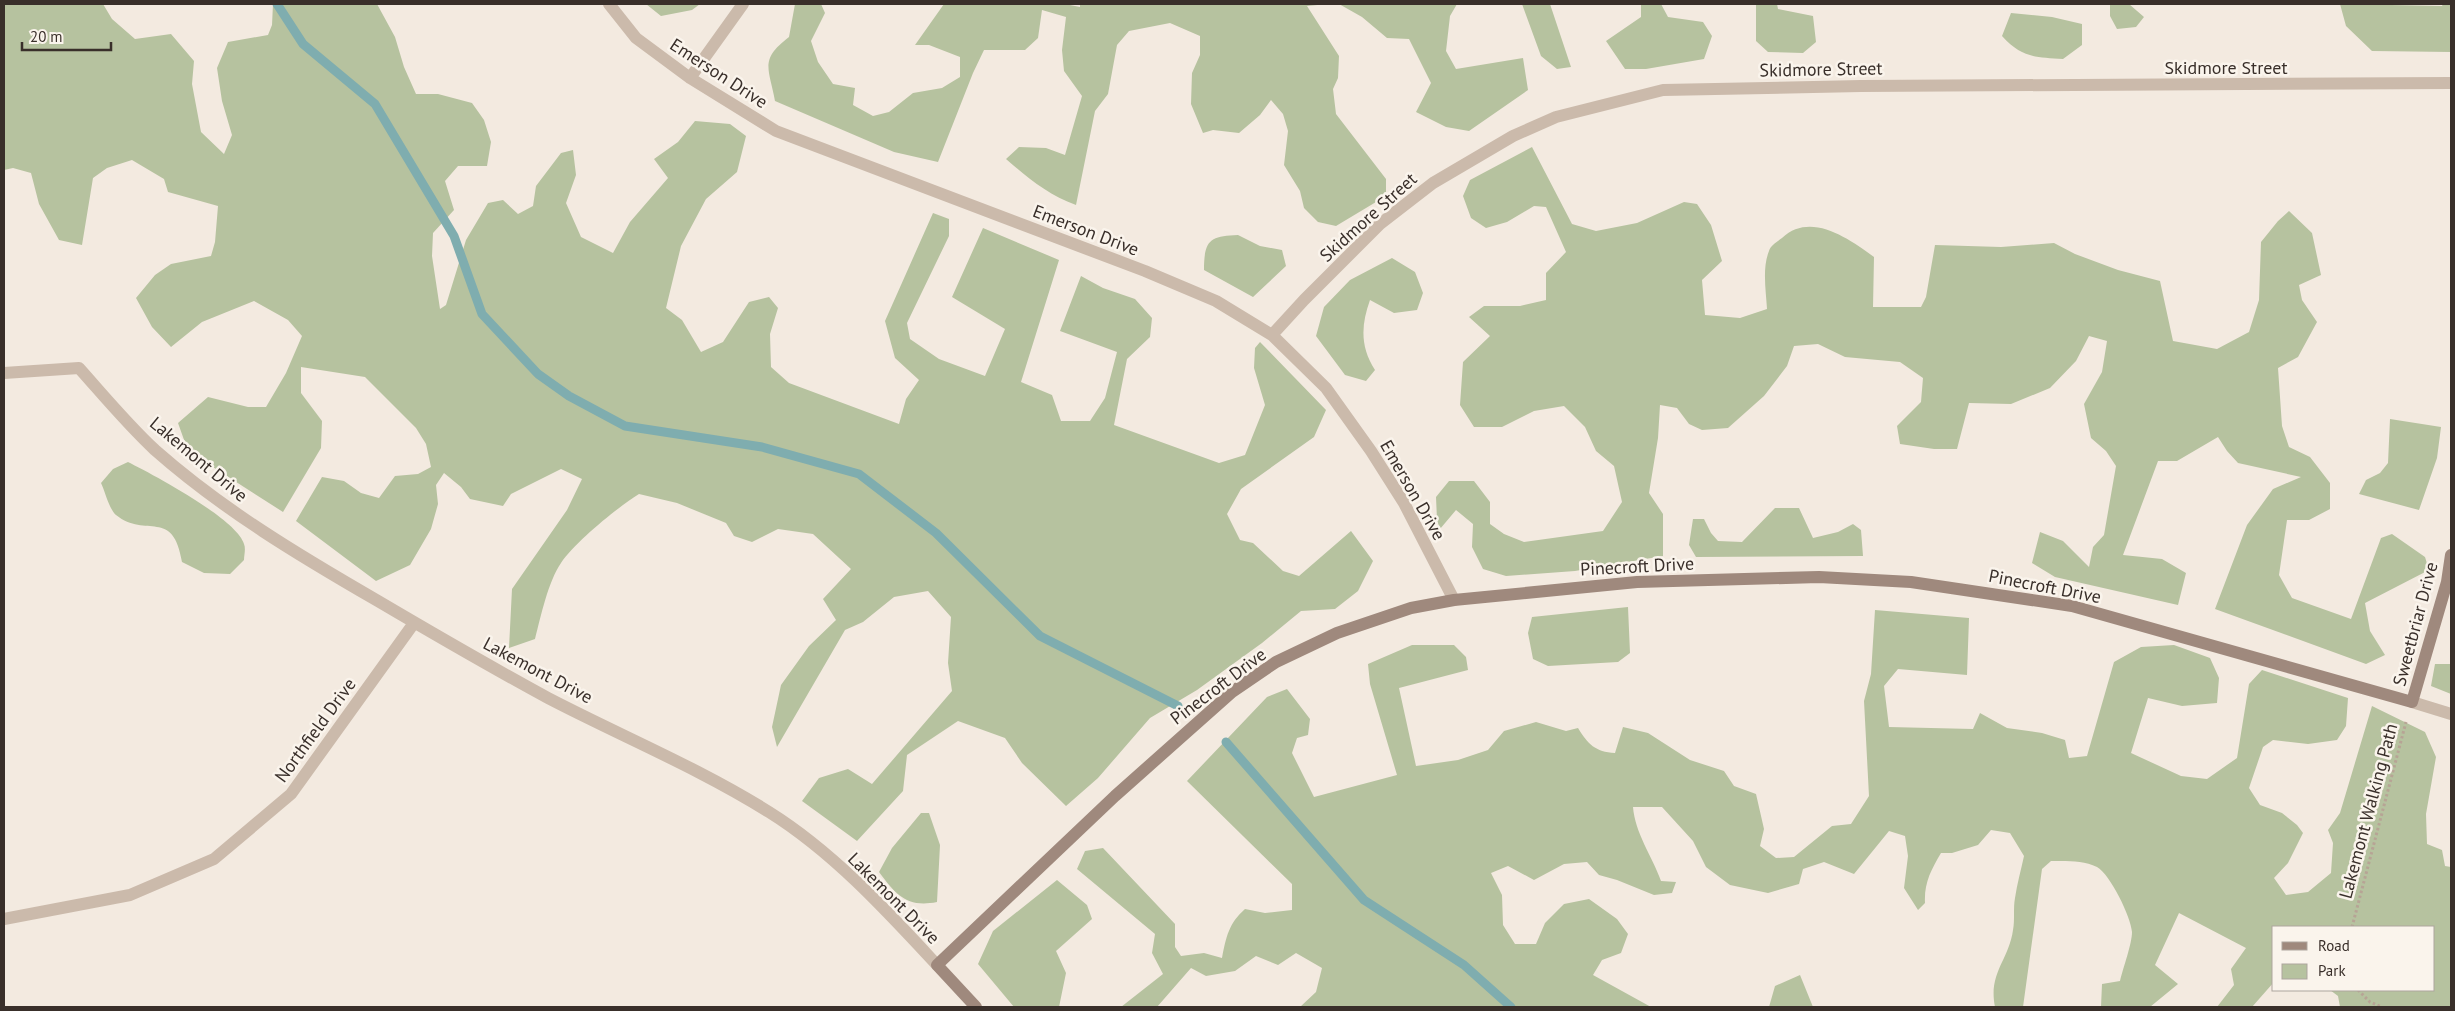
<svg xmlns="http://www.w3.org/2000/svg" width="2455" height="1011" viewBox="0 0 2455 1011" font-family="'PT Sans',sans-serif">
	<rect width="100%" height="100%" fill="#f3eae0"/>
	<path fill="#b6c29f" d="M 4,4 L 103,4 L 112,19 L 135,39 L 171,34 L 194,61 L 192,84 L 201,132 L 224,154 L 232,135 L 222,101 L 217,68 L 228,42 L 268,35 L 272,25 L 273,4 L 377,4 L 395,37 L 404,67 L 416,94 L 438,94 L 472,103 L 484,120 L 491,142 L 487,166 L 458,166 L 445,181 L 454,210 L 433,233 L 432,256 L 440,309 L 446,305 L 466,240 L 488,203 L 503,200 L 518,214 L 533,206 L 536,186 L 561,153 L 573,150 L 576,175 L 566,203 L 581,237 L 613,253 L 630,222 L 668,178 L 654,159 L 678,142 L 695,121 L 730,124 L 746,136 L 737,172 L 706,199 L 681,246 L 666,308 L 682,320 L 701,352 L 723,342 L 749,302 L 769,297 L 778,308 L 770,334 L 771,367 L 789,383 L 899,424 L 906,399 L 919,380 L 895,358 L 885,321 L 933,213 L 949,219 L 949,236 L 907,323 L 910,339 L 939,359 L 985,376 L 1005,329 L 952,297 L 983,228 L 1059,260 L 1021,382 L 1052,395 L 1061,421 L 1090,421 L 1105,398 L 1117,352 L 1060,331 L 1081,276 L 1103,288 L 1135,299 L 1152,318 L 1150,337 L 1127,359 L 1114,425 L 1219,463 L 1245,455 L 1265,405 L 1254,368 L 1255,348 L 1260,342 L 1326,410 L 1314,437 L 1241,489 L 1227,514 L 1240,540 L 1253,543 L 1283,571 L 1299,576 L 1351,531 L 1373,561 L 1358,591 L 1335,609 L 1301,611 L 1262,643 L 1197,690 L 1150,718 L 1098,778 L 1066,806 L 1022,763 L 1005,738 L 958,721 L 907,755 L 903,791 L 857,841 L 802,801 L 819,778 L 848,769 L 872,784 L 952,691 L 948,663 L 951,617 L 928,591 L 894,597 L 863,622 L 845,630 L 777,747 L 772,727 L 781,685 L 809,646 L 836,620 L 823,599 L 851,569 L 813,534 L 778,529 L 752,542 L 734,536 L 726,523 L 677,503 L 639,494 C 617,508 576,541 561,563 C 548,582 541,616 535,639 L 509,648 L 512,589 L 567,510 L 582,479 L 561,469 L 511,494 L 503,506 L 470,499 L 461,487 L 444,473 L 436,485 L 438,504 L 431,529 L 410,565 L 376,581 L 296,521 L 322,477 L 344,481 L 361,493 L 379,498 L 395,476 L 418,474 L 431,467 L 426,444 L 416,428 L 365,377 L 301,367 L 301,393 L 322,421 L 321,448 L 283,512 L 188,451 L 178,423 L 208,397 L 248,407 L 266,407 L 286,373 L 302,336 L 288,320 L 254,301 L 202,322 L 171,347 L 152,327 L 136,298 L 155,275 L 171,264 L 211,256 L 215,242 L 218,206 L 168,192 L 164,179 L 132,160 L 107,168 L 93,178 L 82,245 L 59,240 L 39,204 L 31,173 L 13,168 L 4,170 Z
		M 646,4 L 700,4 L 692,10 L 661,16 Z
		M 795,4 L 821,4 L 825,13 L 811,41 L 818,62 L 833,84 L 855,88 L 853,105 L 873,116 L 889,112 L 913,93 L 942,88 L 960,77 L 960,57 L 929,45 L 915,45 L 944,4 L 1065,4 L 1080,7 L 1080,4 L 1328,4 L 1307,6 L 1339,56 L 1338,78 L 1333,89 L 1336,114 L 1386,179 L 1386,196 L 1336,226 L 1318,222 L 1304,208 L 1300,191 L 1284,165 L 1288,131 L 1283,114 L 1271,100 L 1260,115 L 1239,133 L 1213,130 L 1203,133 L 1191,104 L 1192,73 L 1200,55 L 1200,36 L 1170,23 L 1129,31 L 1117,45 L 1108,94 L 1095,111 L 1076,205 C 1048,195 1028,178 1006,159 L 1019,147 L 1046,148 L 1065,155 L 1082,96 L 1064,71 L 1062,50 L 1066,17 L 1042,10 L 1038,38 L 1025,50 L 984,50 L 973,73 L 938,162 L 894,152 L 775,101 C 769,68 759,60 789,37 Z
		M 1339,4 L 1457,4 L 1450,16 L 1446,51 L 1456,69 L 1523,58 L 1528,90 L 1469,131 L 1446,127 L 1416,112 L 1431,83 L 1409,39 L 1387,38 L 1362,17 Z
		M 1522,4 L 1550,4 L 1571,67 L 1557,69 L 1541,56 Z
		M 1641,4 L 1661,4 L 1668,17 L 1703,22 L 1712,36 L 1704,59 L 1646,69 L 1625,69 L 1606,41 L 1641,17 Z
		M 1756,4 L 1777,4 L 1778,9 L 1813,16 L 1816,42 L 1803,53 L 1768,52 L 1756,41 Z
		M 2110,4 L 2129,4 L 2144,17 L 2136,27 L 2117,29 L 2110,16 Z
		M 2340,4 L 2442,6 L 2443,4 L 2451,4 L 2451,52 L 2372,51 L 2346,26 Z
		M 2011,13 L 2052,17 L 2082,24 L 2082,45 L 2063,59 C 2035,57 2022,58 2002,36 Z
		M 1532,147 L 1572,224 L 1596,231 L 1637,223 L 1684,202 L 1697,204 L 1711,225 L 1722,261 L 1702,280 L 1705,315 L 1740,318 L 1767,309 C 1766,291 1762,268 1769,251 C 1770,246 1778,241 1782,238 C 1811,211 1849,239 1874,257 L 1873,307 L 1921,307 L 1926,297 L 1935,245 L 2001,247 L 2054,243 L 2075,254 L 2118,270 L 2160,281 L 2173,341 L 2217,349 L 2249,332 L 2259,300 L 2261,242 L 2278,221 L 2289,211 L 2312,233 L 2321,275 L 2299,285 L 2302,300 L 2317,322 L 2298,357 L 2278,368 L 2282,426 L 2289,447 L 2310,457 L 2330,483 L 2330,509 L 2309,520 L 2287,520 L 2279,575 L 2292,598 L 2351,619 L 2381,538 L 2392,534 L 2425,557 L 2429,570 L 2365,603 L 2370,631 L 2385,655 L 2366,664 L 2215,609 L 2247,525 L 2273,489 L 2301,477 L 2238,463 L 2227,451 L 2218,437 L 2177,461 L 2158,461 L 2123,555 L 2162,559 L 2186,573 L 2178,605 L 2055,577 L 2032,563 L 2040,532 L 2063,541 L 2089,567 L 2093,547 L 2104,535 L 2116,466 L 2106,451 L 2091,438 L 2084,404 L 2102,372 L 2107,341 L 2089,336 L 2076,361 L 2050,388 L 2011,404 L 1969,403 L 1957,449 L 1934,449 L 1900,444 L 1897,426 L 1921,402 L 1923,378 L 1900,362 L 1845,357 L 1818,344 L 1794,346 L 1787,366 L 1764,396 L 1728,428 L 1702,430 L 1689,424 L 1677,408 L 1660,405 L 1658,438 L 1649,493 L 1663,514 L 1663,556 L 1575,571 L 1506,576 L 1483,569 L 1472,547 L 1473,524 L 1456,510 L 1440,529 L 1437,520 L 1436,497 L 1449,481 L 1474,481 L 1490,502 L 1490,524 L 1504,534 L 1524,542 L 1603,531 L 1622,502 L 1614,466 L 1596,451 L 1585,427 L 1564,406 L 1534,411 L 1502,427 L 1474,427 L 1460,405 L 1463,362 L 1490,336 L 1469,317 L 1484,306 L 1520,306 L 1546,300 L 1546,273 L 1566,252 L 1546,207 L 1534,206 L 1507,222 L 1486,228 L 1471,218 L 1463,196 L 1470,180 Z
		M 1238,235 L 1260,246 L 1282,250 L 1286,266 L 1253,297 L 1204,270 C 1204,240 1210,236 1238,235 Z
		M 1392,258 L 1415,272 L 1423,293 L 1417,310 L 1394,313 L 1370,300 C 1361,325 1360,347 1375,370 L 1366,381 L 1345,375 L 1316,336 L 1324,307 L 1350,280 Z
		M 2390,419 L 2441,427 L 2437,458 L 2419,510 L 2359,494 L 2366,480 L 2380,473 L 2388,463 Z
		M 128,462 C 152,474 237,519 244,544 C 246,549 244,555 244,560 L 230,574 L 204,573 L 182,562 C 173,507 146,539 116,515 C 109,509 105,491 101,483 L 113,469 Z
		M 1775,508 L 1799,508 L 1813,538 L 1838,532 L 1853,524 L 1861,530 L 1863,556 L 1696,557 L 1689,545 L 1693,519 L 1704,519 L 1711,533 L 1718,541 L 1742,542 Z
		M 1628,607 L 1630,653 L 1618,662 L 1548,666 L 1533,659 L 1528,633 L 1532,617 Z
		M 1875,610 L 1969,618 L 1967,675 L 1898,669 L 1884,686 L 1889,727 L 1973,729 L 1980,713 L 2007,728 L 2042,733 L 2065,740 L 2069,758 L 2087,756 L 2114,662 L 2141,647 L 2174,645 L 2210,658 L 2219,678 L 2217,703 L 2182,706 L 2148,698 L 2131,753 L 2181,776 L 2207,779 L 2237,758 L 2249,684 L 2262,670 L 2348,698 L 2346,726 L 2337,740 L 2308,744 L 2273,740 L 2263,747 L 2249,788 L 2260,805 L 2282,813 L 2297,825 L 2303,833 L 2288,863 L 2274,878 L 2286,895 L 2308,892 L 2331,873 L 2333,843 L 2328,830 L 2340,813 L 2372,706 L 2425,732 L 2436,757 L 2426,814 L 2427,844 L 2442,850 L 2445,866 L 2451,867 L 2451,1007 L 2340,1007 L 2338,996 L 2330,990 L 2434,990 L 2434,927 L 2274,927 L 2274,982 L 2252,1007 L 2217,1007 L 2234,985 L 2231,969 L 2246,948 L 2179,913 L 2155,965 L 2178,984 L 2150,1007 L 2101,1007 L 2102,984 L 2120,981 C 2123,968 2132,944 2132,932 C 2131,917 2110,874 2097,867 C 2083,860 2066,861 2051,861 L 2042,869 L 2023,1007 L 1995,1007 C 1988,973 2009,960 2013,930 C 2015,919 2013,909 2015,898 C 2017,884 2021,870 2024,856 L 2010,833 L 1991,830 L 1978,845 L 1952,853 L 1941,853 C 1931,870 1924,883 1925,903 L 1918,910 L 1904,888 L 1908,856 L 1905,836 L 1889,831 L 1854,874 L 1824,862 L 1803,869 L 1799,884 L 1768,893 L 1730,885 L 1706,867 L 1693,841 L 1662,807 L 1633,807 C 1635,833 1652,856 1661,881 L 1676,882 L 1672,893 L 1654,895 L 1617,880 L 1599,875 L 1587,862 L 1564,864 L 1534,880 L 1508,866 L 1491,873 L 1502,895 L 1503,925 L 1515,944 L 1536,944 L 1545,923 L 1564,904 L 1589,899 L 1617,919 L 1628,934 L 1621,953 L 1602,960 L 1593,975 L 1651,1007 L 1300,1007 L 1316,992 L 1322,968 L 1296,953 L 1278,965 L 1256,956 L 1235,971 L 1206,976 L 1191,968 L 1157,1007 L 1121,1007 L 1163,974 L 1152,953 L 1155,934 L 1077,869 L 1085,851 L 1103,848 L 1175,924 L 1175,947 L 1181,956 L 1204,953 L 1222,958 C 1226,937 1229,923 1245,909 L 1265,913 L 1292,910 L 1292,884 L 1187,781 L 1267,697 L 1287,689 L 1310,719 L 1308,735 L 1297,738 L 1292,753 L 1314,797 L 1397,775 L 1370,684 L 1368,664 L 1412,645 L 1454,645 L 1466,657 L 1468,670 L 1399,688 L 1416,766 L 1458,760 L 1488,750 L 1504,731 L 1536,722 L 1566,731 L 1578,728 C 1588,744 1595,752 1615,753 L 1623,727 L 1648,733 L 1690,760 L 1724,771 L 1734,786 L 1756,794 L 1764,829 L 1760,846 L 1776,858 L 1794,857 L 1832,826 L 1851,824 L 1869,796 L 1864,701 L 1871,674 Z
		M 2435,664 L 2451,664 L 2451,694 L 2431,686 Z
		M 921,813 L 929,813 L 940,845 L 937,902 C 907,908 896,895 879,872 L 892,848 Z
		M 1057,880 L 1087,905 L 1092,919 L 1056,951 L 1066,973 L 1059,1007 L 1014,1007 L 978,964 L 993,931 Z
		M 1800,975 L 1813,1007 L 1769,1007 L 1775,986 Z"/>
	<g fill="none" stroke-linecap="round" stroke-linejoin="round">
		<path stroke="#7fadaf" stroke-width="9" d="M 277,4 L 303,44 L 375,104 L 454,236 L 482,314 L 538,374 L 569,396 L 625,426 L 762,447 L 859,474 L 936,533 L 1040,636 L 1178,706
			M 1226,742 L 1364,900 L 1464,965 L 1511,1007"/>
		<path stroke="#b7a495" stroke-width="3" stroke-dasharray="2.5 2.5" stroke-linecap="butt" d="M 2352,927 L 2406,722
			M 2358,990 L 2370,1002 L 2382,1007"/>
		<path stroke="#cbbaab" stroke-width="12" d="M 609,4 L 636,38 L 690,78 L 776,131 L 1145,271 L 1216,301 L 1272,335 L 1326,388 L 1371,451 L 1404,503 L 1454,600
			M 690,78 L 743,4
			M 1272,335 L 1304,300 L 1380,224 L 1433,183 L 1513,136 L 1556,117 L 1663,90 L 1861,86 L 2451,83
			M 4,373 L 79,368 C 104,396 128,425 155,450 C 223,510 300,556 378,601 C 434,634 491,667 548,698 C 621,736 699,768 769,812 C 833,852 886,910 937,965
			M 2412,702 L 2451,714
			M 4,919 L 130,895 L 214,859 L 291,794 L 414,623"/>
		<path stroke="#9f897d" stroke-width="12" d="M 976,1007 L 937,965 L 1115,796 L 1232,692 L 1276,662 L 1337,633 L 1411,608 L 1454,600 L 1637,582 L 1819,577 L 1911,582 L 2072,606 L 2412,702 L 2447,582 L 2451,555"/>
	</g>
	<g text-anchor="middle" dominant-baseline="central" stroke-width="5" stroke-linejoin="round" paint-order="stroke">
		<g font-size="18" fill="#392f2a" stroke="#faf4ec">
			<text x="2226" y="67">Skidmore Street</text>
			<text transform="translate(1821 69) rotate(-1)">Skidmore Street</text>
			<text transform="translate(719 73) rotate(33)">Emerson Drive</text>
			<text transform="translate(1368 217) rotate(-42)">Skidmore Street</text>
			<text transform="translate(1086 230) rotate(21)">Emerson Drive</text>
			<text transform="translate(199 459) rotate(40)">Lakemont Drive</text>
			<text transform="translate(1413 490) rotate(60)">Emerson Drive</text>
			<text transform="translate(1637 566) rotate(-3)">Pinecroft Drive</text>
			<text transform="translate(2045 586) rotate(11)">Pinecroft Drive</text>
			<text transform="translate(2415 624) rotate(-75)">Sweetbriar Drive</text>
			<text transform="translate(538 670) rotate(28)">Lakemont Drive</text>
			<text transform="translate(1218 686) rotate(-37)">Pinecroft Drive</text>
			<text transform="translate(315 730) rotate(-54)">Northfield Drive</text>
			<text transform="translate(2368 811) rotate(-75)">Lakemont Walking Path</text>
			<text transform="translate(894 898) rotate(45)">Lakemont Drive</text>
		</g>
	</g>
	<rect width="2455" height="1011" fill="none" stroke="#392f2a" stroke-width="10"/>
	<rect x="2272" y="926" width="162" height="65" fill="#faf4ec" stroke="#ada59e"/>
	<rect x="2282" y="942" width="25" height="8" fill="#9f897d" stroke="#ada59e"/>
	<text x="2318" y="951" font-size="15" fill="#392f2a">Road</text>
	<rect x="2282" y="964" width="25" height="15" fill="#b6c29f" stroke="#ada59e"/>
	<text x="2318" y="976" font-size="15" fill="#392f2a">Park</text>
	<path d="M22 42v8h89v-8" fill="none" stroke="#392f2a" stroke-width="2.5"/>
	<text x="30" y="42" font-size="15" fill="#392f2a" stroke="#faf4ec" stroke-width="4" paint-order="stroke">20 m</text>
</svg>
